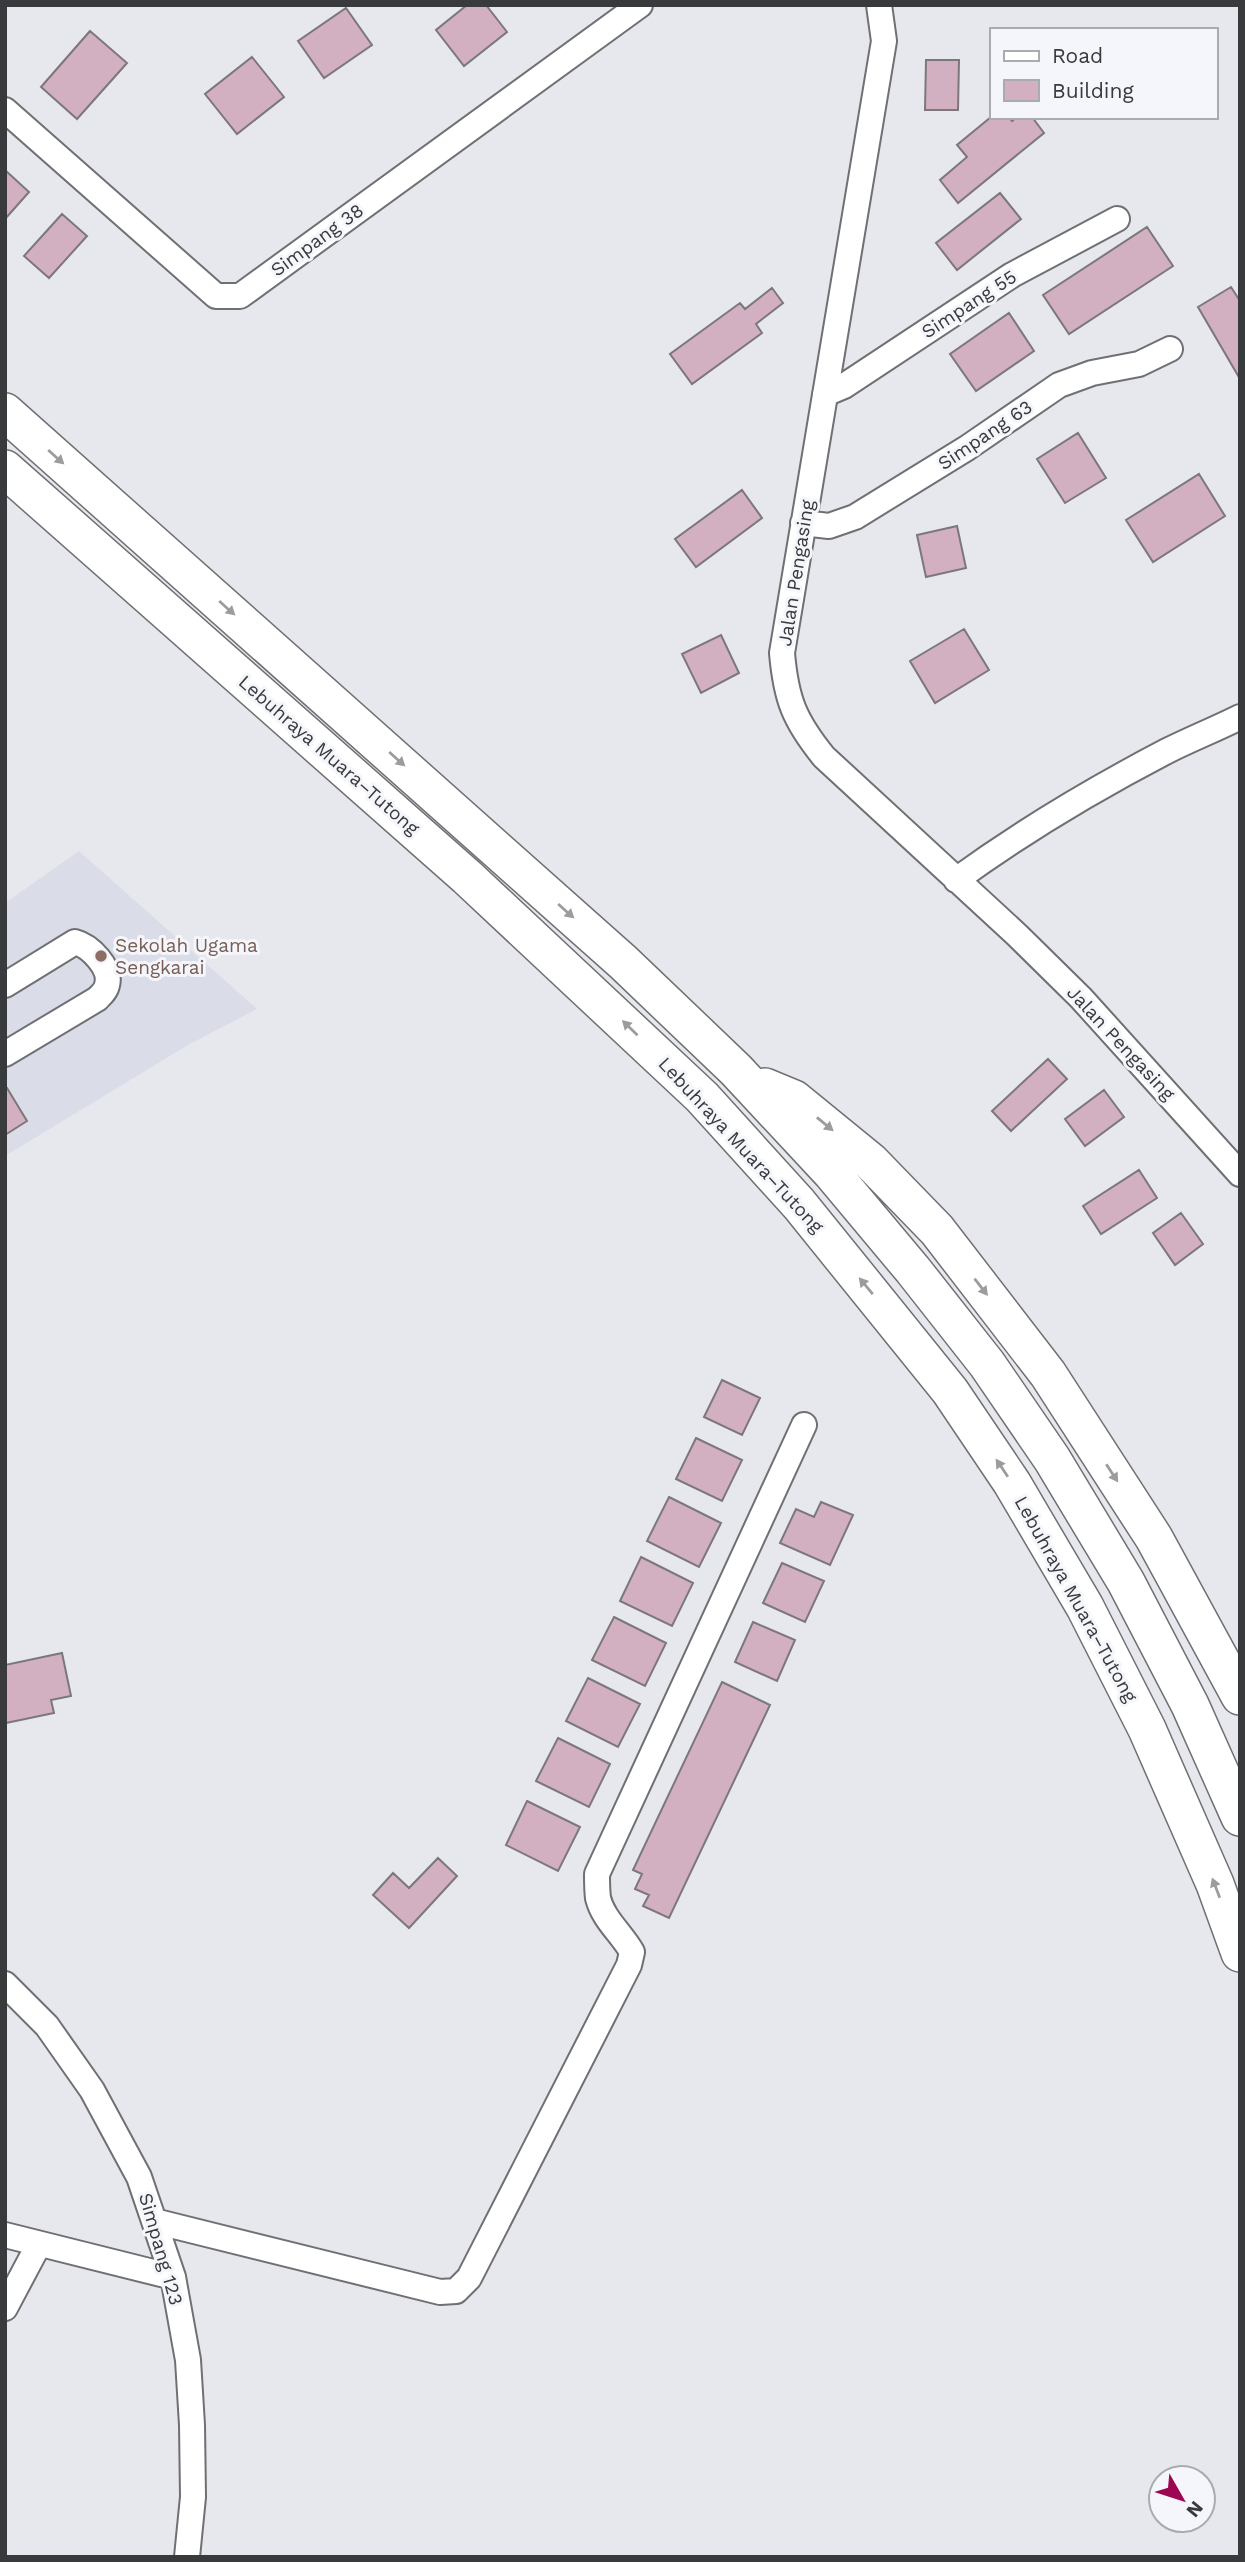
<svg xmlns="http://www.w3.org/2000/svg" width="1245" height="2562" viewBox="0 0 1245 2562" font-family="'Work Sans',sans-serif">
	<rect width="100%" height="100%" fill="#e7e8ed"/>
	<path fill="#dadce8" d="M 79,851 L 257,1009 L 188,1045 L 5,1156 L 5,903 Z"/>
	<path fill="#d2b0c2" stroke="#7c7779" stroke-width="2" d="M 467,5 L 486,5 L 507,32 L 464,66 L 436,30 Z
		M 346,8 L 372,45 L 324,78 L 298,41 Z
		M 90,31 L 127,63 L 77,119 L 41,87 Z
		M 252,57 L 284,97 L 237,134 L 205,94 Z
		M 926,60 L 959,60 L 958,110 L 925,110 Z
		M 991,117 L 1009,117 L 1012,121 L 1017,117 L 1032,117 L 1044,133 L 958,203 L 940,180 L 967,157 L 957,145 Z
		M 5,170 L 29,192 L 5,219 Z
		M 1000,193 L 1021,219 L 957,270 L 936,243 Z
		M 62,214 L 87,236 L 49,278 L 24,256 Z
		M 1147,227 L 1173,266 L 1069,334 L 1043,295 Z
		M 1231,287 L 1240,301 L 1240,379 L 1198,307 Z
		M 772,288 L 783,303 L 756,324 L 762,333 L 692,384 L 670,354 L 740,303 L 745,309 Z
		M 1009,313 L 1034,351 L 976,391 L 950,354 Z
		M 1078,433 L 1106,478 L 1065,503 L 1037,459 Z
		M 1199,474 L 1225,516 L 1153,562 L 1126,520 Z
		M 742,490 L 762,518 L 696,567 L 675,539 Z
		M 957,526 L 966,568 L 926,577 L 917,535 Z
		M 964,629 L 989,670 L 935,703 L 910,661 Z
		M 721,635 L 739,673 L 701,693 L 682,654 Z
		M 1048,1059 L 1067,1079 L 1011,1131 L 992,1111 Z
		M 7,1088 L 27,1121 L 5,1135 L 5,1089 Z
		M 1104,1090 L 1124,1117 L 1085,1146 L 1065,1119 Z
		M 1139,1170 L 1157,1198 L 1101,1234 L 1083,1206 Z
		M 1181,1213 L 1203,1244 L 1175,1265 L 1153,1233 Z
		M 722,1380 L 760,1398 L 742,1435 L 704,1417 Z
		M 696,1438 L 742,1460 L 722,1501 L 676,1479 Z
		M 669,1497 L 721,1523 L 699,1567 L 647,1541 Z
		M 821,1502 L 853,1515 L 830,1565 L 780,1543 L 796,1509 L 814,1517 Z
		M 641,1557 L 693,1583 L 672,1626 L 620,1601 Z
		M 782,1563 L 824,1581 L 805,1622 L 763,1603 Z
		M 614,1617 L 666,1643 L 645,1686 L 592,1660 Z
		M 753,1622 L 795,1640 L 777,1681 L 735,1662 Z
		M 62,1653 L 71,1696 L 51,1700 L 54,1713 L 6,1723 L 5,1665 Z
		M 588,1678 L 640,1704 L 618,1747 L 566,1721 Z
		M 722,1682 L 770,1705 L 669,1918 L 643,1906 L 649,1895 L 635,1889 L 642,1874 L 633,1870 Z
		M 558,1738 L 610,1764 L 589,1807 L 536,1781 Z
		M 527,1801 L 580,1827 L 558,1871 L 506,1845 Z
		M 438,1858 L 457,1876 L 409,1928 L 373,1895 L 393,1873 L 409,1888 Z"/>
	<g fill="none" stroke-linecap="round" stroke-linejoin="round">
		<g stroke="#6f7074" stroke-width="28">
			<path id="minor" d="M 879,5 L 884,41 L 782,653 C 786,699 794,720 824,757 L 1017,935 L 1081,998 L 1240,1174
				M 5,110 L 216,296 L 240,296 L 640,5
				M 825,394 L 844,386 L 1012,275 L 1117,219
				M 803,523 L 829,526 L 855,517 L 967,448 L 1059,385 L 1092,373 L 1139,364 L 1170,349
				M 956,880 C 1022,832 1094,789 1167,751 C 1191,739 1216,729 1240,717
				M 5,985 L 75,942 C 90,946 112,968 107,985 C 106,991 101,995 97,999 L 5,1054
				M 5,1984 L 47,2026 L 92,2090 L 139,2177 L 173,2277 L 188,2360 L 192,2425 L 193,2497 L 187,2557
				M 154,2221 L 440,2292 L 456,2291 L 469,2278 L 629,1965 L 632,1952 C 622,1934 603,1919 598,1898 C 597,1890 597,1882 597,1874 L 804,1425
				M 5,2235 L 173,2277
				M 5,2308 L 39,2244"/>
		</g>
		<g stroke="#6f7074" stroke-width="40">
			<path id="highway" d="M 5,412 L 623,962 L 736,1070 L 831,1172 L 913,1270 L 987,1364 L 1052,1459 L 1126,1582 L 1190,1705 L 1240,1817
				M 5,469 L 467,877 L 702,1097 L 799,1204 L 950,1391 L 1012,1483 L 1085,1607 L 1147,1729 L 1215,1884 L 1240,1953
				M 765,1087 L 794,1099 L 870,1161 L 937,1230 L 1048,1374 L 1154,1538 L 1240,1696"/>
		</g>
		<use href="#minor" stroke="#fff" stroke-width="24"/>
		<use href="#highway" stroke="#fff" stroke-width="37"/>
	</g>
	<defs><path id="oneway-solid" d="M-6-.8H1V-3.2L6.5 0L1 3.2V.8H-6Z" transform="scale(1.75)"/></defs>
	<g fill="#9c9c9e">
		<use href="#oneway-solid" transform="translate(56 457) rotate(42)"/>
		<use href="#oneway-solid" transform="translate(227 608) rotate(42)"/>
		<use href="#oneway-solid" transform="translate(397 759) rotate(42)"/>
		<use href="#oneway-solid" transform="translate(566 911) rotate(42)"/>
		<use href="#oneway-solid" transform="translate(630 1028) rotate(-136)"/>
		<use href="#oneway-solid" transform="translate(825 1124) rotate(39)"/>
		<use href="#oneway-solid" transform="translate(866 1286) rotate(-130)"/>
		<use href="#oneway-solid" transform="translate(981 1287) rotate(52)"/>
		<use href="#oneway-solid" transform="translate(1002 1468) rotate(-124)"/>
		<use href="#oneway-solid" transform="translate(1112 1473) rotate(57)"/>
		<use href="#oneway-solid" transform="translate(1216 1888) rotate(-111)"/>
	</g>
	<circle fill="#8d6e63" stroke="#f5f6fb" stroke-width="2.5" cx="101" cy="956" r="7"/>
	<g text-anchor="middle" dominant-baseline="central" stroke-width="6" stroke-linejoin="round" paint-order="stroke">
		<g font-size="19" fill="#393a3c" stroke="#f5f6fb">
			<text transform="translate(317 240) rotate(-36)">Simpang 38</text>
			<text transform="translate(969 304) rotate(-33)">Simpang 55</text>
			<text transform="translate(985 435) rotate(-34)">Simpang 63</text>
			<text transform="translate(796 573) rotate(-81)">Jalan Pengasing</text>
			<text transform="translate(329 755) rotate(41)">Lebuhraya Muara–Tutong</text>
			<text transform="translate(1121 1043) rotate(47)">Jalan Pengasing</text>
			<text transform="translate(741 1145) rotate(47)">Lebuhraya Muara–Tutong</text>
			<text transform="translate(1076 1599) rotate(61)">Lebuhraya Muara–Tutong</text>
			<text transform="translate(161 2249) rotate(74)">Simpang 123</text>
		</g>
		<g font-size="19" fill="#785e54" stroke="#f5f6fb" text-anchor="start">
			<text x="115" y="945">Sekolah Ugama<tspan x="115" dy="22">Sengkarai</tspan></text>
		</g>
	</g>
	<rect width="1245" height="2562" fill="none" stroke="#393a3c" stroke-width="14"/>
	<rect x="990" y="28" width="228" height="91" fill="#f5f6fb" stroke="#aaabaf" stroke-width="2"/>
	<rect x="1004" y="51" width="35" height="10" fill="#ffffff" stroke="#aaabaf" stroke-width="2"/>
	<text x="1052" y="63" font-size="21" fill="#393a3c">Road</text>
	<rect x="1004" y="80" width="35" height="21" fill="#d2b0c2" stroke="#aaabaf" stroke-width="2"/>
	<text x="1052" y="98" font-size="21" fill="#393a3c">Building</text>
	<g transform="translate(1182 2499) rotate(129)"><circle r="33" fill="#f5f6fb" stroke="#aaabaf" stroke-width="2"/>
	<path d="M0-5L12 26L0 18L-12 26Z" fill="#9c0652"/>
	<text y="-10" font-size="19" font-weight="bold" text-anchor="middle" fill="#393a3c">N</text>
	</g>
</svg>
